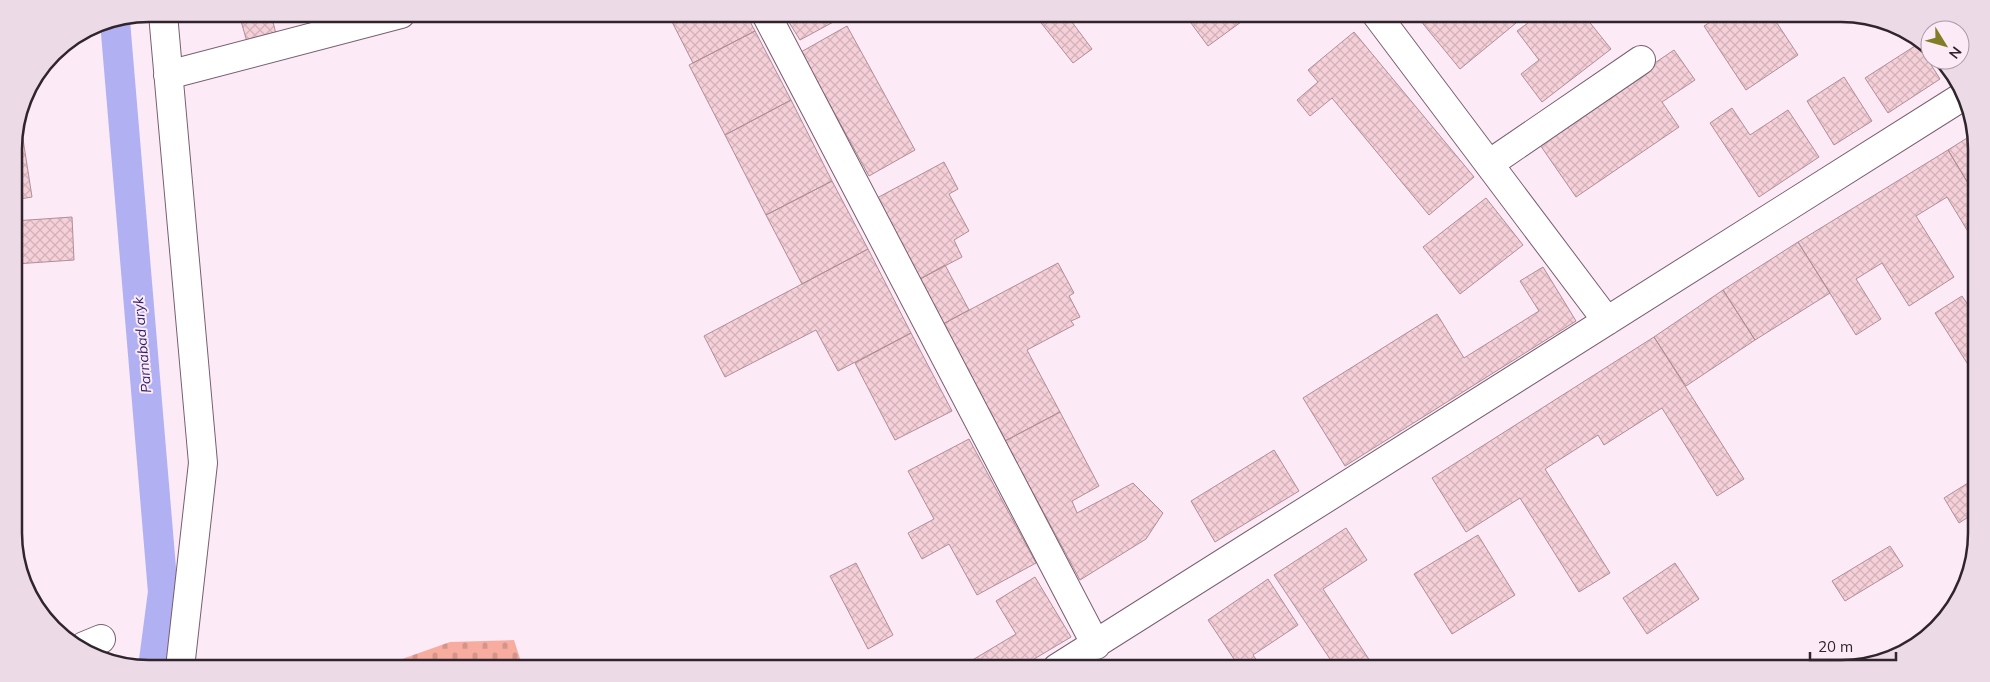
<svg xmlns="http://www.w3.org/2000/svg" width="1990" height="682" viewBox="0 0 1990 682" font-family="Mulish,sans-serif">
	<defs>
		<pattern id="cemetery-stones" width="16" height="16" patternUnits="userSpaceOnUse" patternTransform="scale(1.25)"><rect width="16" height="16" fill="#f8aca0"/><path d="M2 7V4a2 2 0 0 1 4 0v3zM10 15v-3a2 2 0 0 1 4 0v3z" fill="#d5948a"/></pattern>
		<pattern id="building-cross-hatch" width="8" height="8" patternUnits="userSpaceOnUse" patternTransform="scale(1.25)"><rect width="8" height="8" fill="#f5d0d8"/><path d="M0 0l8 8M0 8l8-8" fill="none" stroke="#d2b2ba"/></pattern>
	</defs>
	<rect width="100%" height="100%" fill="#fceaf7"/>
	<path fill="url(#cemetery-stones)" d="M 514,640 L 523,668 L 389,668 L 388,664 L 450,642 Z"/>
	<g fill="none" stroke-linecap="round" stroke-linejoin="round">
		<path stroke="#b0b0f2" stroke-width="30" d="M 115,21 L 163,592 L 153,668"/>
	</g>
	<path fill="url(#building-cross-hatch)" stroke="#b18e96" d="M 239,14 L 271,14 L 276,34 L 247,42 Z
		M 668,14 L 746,14 L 755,31 L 693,63 Z
		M 784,14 L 848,14 L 800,40 Z
		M 1034,14 L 1066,14 L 1092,49 L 1073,63 Z
		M 1187,14 L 1252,14 L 1208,46 L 1185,15 Z
		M 1415,14 L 1527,14 L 1460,69 Z
		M 1540,14 L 1583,14 L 1611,49 L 1542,102 L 1521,74 L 1539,60 L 1517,31 Z
		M 1723,14 L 1771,14 L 1798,55 L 1746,90 L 1704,26 Z
		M 847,26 L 915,150 L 869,176 L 801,52 Z
		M 755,31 L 791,100 L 725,135 L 689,65 Z
		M 1354,32 L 1474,177 L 1429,215 L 1332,98 L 1310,116 L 1297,100 L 1318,82 L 1308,70 Z
		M 1918,44 L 1940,79 L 1888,113 L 1865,78 Z
		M 1674,50 L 1695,80 L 1662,102 L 1679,127 L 1576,197 L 1538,142 Z
		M 1844,77 L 1872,121 L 1834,145 L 1807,101 Z
		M 791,100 L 832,181 L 766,215 L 725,135 Z
		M 1732,108 L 1750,135 L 1788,110 L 1819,157 L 1759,197 L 1710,123 Z
		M 20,120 L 32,197 L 14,200 L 14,141 Z
		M 1975,133 L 1975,179 L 1968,183 L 1948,150 Z
		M 1948,150 L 1975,195 L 1975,243 L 1947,197 L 1916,216 L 1954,277 L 1909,306 L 1882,263 L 1856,279 L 1881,319 L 1856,335 L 1798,242 Z
		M 944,162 L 958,189 L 949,194 L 969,231 L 954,240 L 962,257 L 920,279 L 877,198 Z
		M 832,181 L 868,249 L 802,284 L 766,215 Z
		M 1486,198 L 1523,245 L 1460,294 L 1423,247 Z
		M 72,217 L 74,260 L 15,264 L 14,221 Z
		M 1798,242 L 1830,293 L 1755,340 L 1723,290 Z
		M 868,249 L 911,333 L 838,371 L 816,330 L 725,377 L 704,336 Z
		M 1058,263 L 1074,293 L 1069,296 L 1080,317 L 1071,321 L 1074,325 L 1027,350 L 1060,412 L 1005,441 L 943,324 Z
		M 945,265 L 969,310 L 943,324 L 920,279 Z
		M 1543,267 L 1576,321 L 1345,466 L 1303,398 L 1437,314 L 1464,358 L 1539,311 L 1520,281 Z
		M 1723,290 L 1755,340 L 1686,386 L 1654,337 Z
		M 1962,296 L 1976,317 L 1976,377 L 1935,313 Z
		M 911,333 L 952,411 L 895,440 L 855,363 Z
		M 1654,337 L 1744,479 L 1717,496 L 1662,408 L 1604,445 L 1598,435 L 1545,469 L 1610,573 L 1579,592 L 1520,498 L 1466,532 L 1432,478 Z
		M 1060,412 L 1099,486 L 1072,501 L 1077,513 L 1133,483 L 1163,513 L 1146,539 L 1080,580 L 1005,441 Z
		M 969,439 L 1036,563 L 977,595 L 949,544 L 922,559 L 908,533 L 934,519 L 908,471 Z
		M 1274,450 L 1299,491 L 1215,542 L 1191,501 Z
		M 1976,478 L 1976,512 L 1959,523 L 1944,498 Z
		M 1346,528 L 1367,560 L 1323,589 L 1372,664 L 1366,668 L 1336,668 L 1274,575 Z
		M 1478,535 L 1515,595 L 1452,634 L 1414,574 Z
		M 1890,546 L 1903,566 L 1845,601 L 1832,581 Z
		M 856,563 L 893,635 L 868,649 L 830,576 Z
		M 1675,563 L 1699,599 L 1647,634 L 1623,598 Z
		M 1035,577 L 1071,637 L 1019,668 L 959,668 L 1016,634 L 996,601 Z
		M 1268,579 L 1298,625 L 1253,655 L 1262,668 L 1240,668 L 1208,620 Z
		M 1830,659 L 1835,668 L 1816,668 Z"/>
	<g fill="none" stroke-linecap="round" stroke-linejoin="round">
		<g stroke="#785e70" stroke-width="30">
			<path id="minor" d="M 163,14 L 203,463 L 180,668
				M 766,14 L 1096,645
				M 1376,14 L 1607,321
				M 168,75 L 401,14
				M 1489,164 L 1641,60
				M 84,646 L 101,639
				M 1057,668 L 1960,98"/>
		</g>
		<use href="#minor" stroke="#fff" stroke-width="28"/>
	</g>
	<g text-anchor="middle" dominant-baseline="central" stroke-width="4" stroke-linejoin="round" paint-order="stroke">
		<g font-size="14" font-style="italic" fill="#2b1e69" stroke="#fceaf7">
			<text transform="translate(142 345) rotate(-95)">Parnabad aryk</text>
		</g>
	</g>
	<path d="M0 0H1990V682H0ZM149 22H1841A127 127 0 0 1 1968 149V533A127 127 0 0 1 1841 660H149A127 127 0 0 1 22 533V149A127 127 0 0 1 149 22Z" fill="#ecdae7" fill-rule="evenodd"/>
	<path fill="none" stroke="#30252d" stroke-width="2.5" d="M149 22H1841A127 127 0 0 1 1968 149V533A127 127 0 0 1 1841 660H149A127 127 0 0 1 22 533V149A127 127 0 0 1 149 22Z"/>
	<g transform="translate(1945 45) rotate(127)"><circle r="24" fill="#fceaf7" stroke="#aa9ba6"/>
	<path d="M0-4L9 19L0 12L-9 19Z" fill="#807d25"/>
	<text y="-8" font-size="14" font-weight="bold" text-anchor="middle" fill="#30252d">N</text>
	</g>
	<path d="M1810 652v8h86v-8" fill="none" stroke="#30252d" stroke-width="2.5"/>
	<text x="1818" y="652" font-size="15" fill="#30252d" stroke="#fceaf7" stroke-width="4" paint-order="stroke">20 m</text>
</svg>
